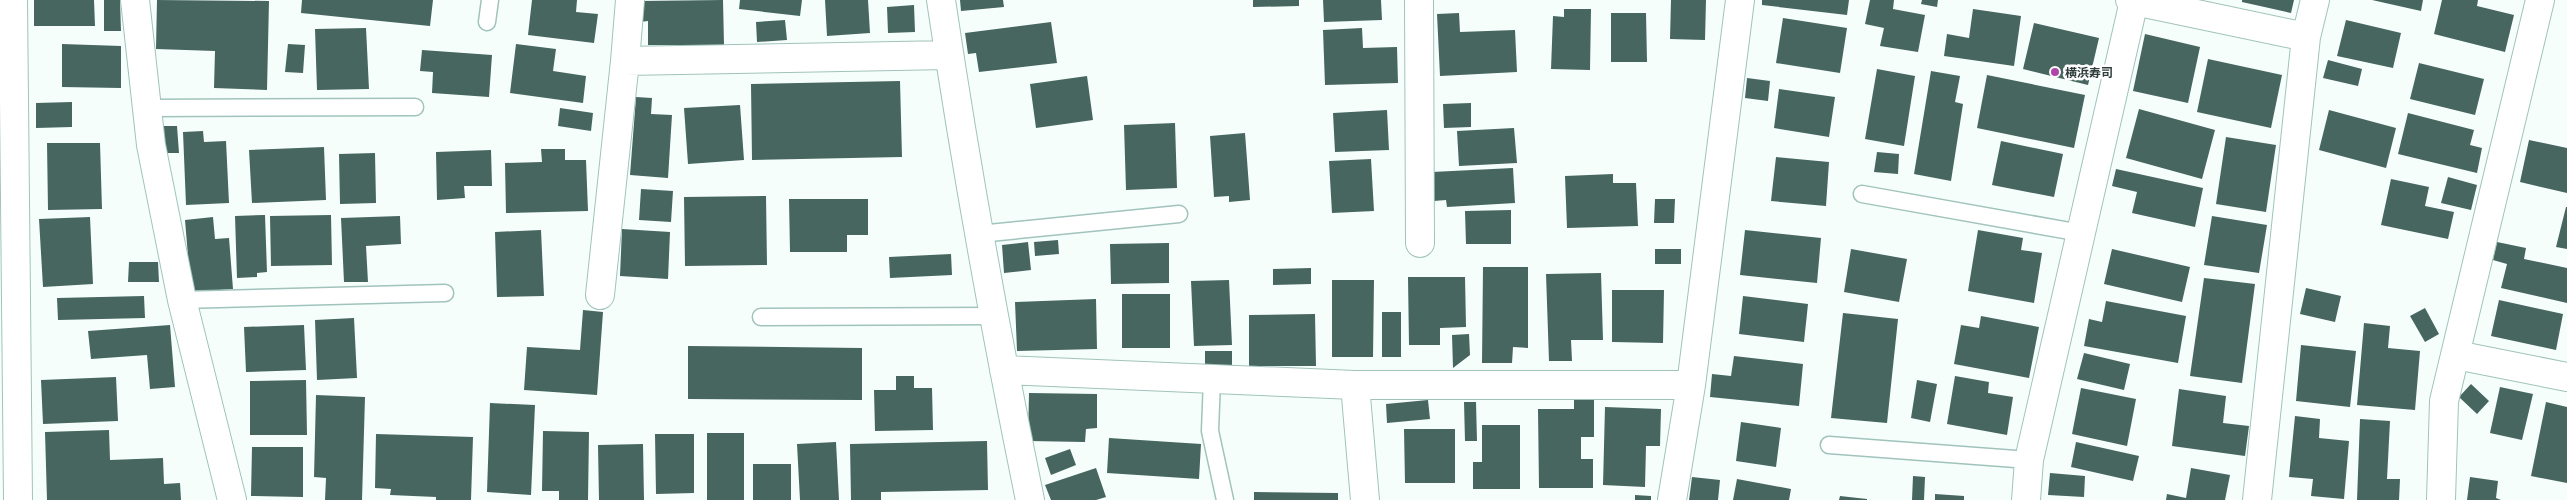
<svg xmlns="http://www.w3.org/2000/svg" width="2567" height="500" viewBox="0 0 2567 500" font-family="'Noto Sans','Noto Sans JP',sans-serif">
	<rect width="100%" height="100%" fill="#f6fefc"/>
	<path fill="#46665f" d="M 34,0 L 94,0 L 95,26 L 34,26 Z
		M 104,0 L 120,0 L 121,31 L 104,31 Z
		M 157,0 L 269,1 L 267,90 L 214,88 L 215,51 L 156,49 Z
		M 302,0 L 433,0 L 430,26 L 301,13 Z
		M 532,0 L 577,0 L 576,12 L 598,14 L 594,43 L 528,35 Z
		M 723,0 L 724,45 L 648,45 L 648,21 L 640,22 L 640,1 Z
		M 740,0 L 802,0 L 800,16 L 739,9 Z
		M 825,0 L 868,0 L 870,33 L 827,36 Z
		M 960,0 L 1003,0 L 1004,7 L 961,11 Z
		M 1253,0 L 1299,0 L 1299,6 L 1253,7 Z
		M 1323,0 L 1381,0 L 1382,20 L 1324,22 Z
		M 1671,0 L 1706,0 L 1705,40 L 1670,39 Z
		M 1762,0 L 1849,0 L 1847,15 L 1762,5 Z
		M 1870,0 L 1894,0 L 1893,9 L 1925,15 L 1918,52 L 1880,46 L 1884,28 L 1865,24 Z
		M 1922,0 L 1938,0 L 1937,7 L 1921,4 Z
		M 2242,0 L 2294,0 L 2291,13 L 2242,2 Z
		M 2372,0 L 2423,0 L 2421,11 Z
		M 2442,0 L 2478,0 L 2477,6 L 2514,15 L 2505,52 L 2434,34 Z
		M 914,5 L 915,32 L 888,33 L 887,7 Z
		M 1564,9 L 1591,9 L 1590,70 L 1551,69 L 1553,16 L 1564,17 Z
		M 1973,9 L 2021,16 L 2014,66 L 1944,56 L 1947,34 L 1969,38 Z
		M 1459,13 L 1460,32 L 1515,30 L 1517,72 L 1440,76 L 1437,14 Z
		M 1611,13 L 1646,13 L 1647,62 L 1611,62 Z
		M 1783,18 L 1847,28 L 1840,73 L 1776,63 Z
		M 785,20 L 787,40 L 757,42 L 756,22 Z
		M 2346,20 L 2401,33 L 2393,68 L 2337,56 Z
		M 1051,22 L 1057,63 L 979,72 L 976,53 L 968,54 L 965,33 Z
		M 2034,23 L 2099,38 L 2088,85 L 2023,69 Z
		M 366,28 L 369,89 L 317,90 L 315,29 Z
		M 1362,28 L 1363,48 L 1397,47 L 1398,83 L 1325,85 L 1323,30 Z
		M 2145,34 L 2200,47 L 2188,103 L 2133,91 Z
		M 62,44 L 121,46 L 121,88 L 62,87 Z
		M 288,44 L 305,45 L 303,73 L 285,72 Z
		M 516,44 L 556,49 L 553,71 L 586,76 L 583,103 L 510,93 Z
		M 422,50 L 492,55 L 489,97 L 432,93 L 433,72 L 420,71 Z
		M 2208,59 L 2282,75 L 2271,128 L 2197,112 Z
		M 2328,60 L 2362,69 L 2358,86 L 2323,78 Z
		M 2419,63 L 2484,79 L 2475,115 L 2410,99 Z
		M 1877,69 L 1915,76 L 1904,146 L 1865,139 Z
		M 1931,71 L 1960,76 L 1955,102 L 1963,104 L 1951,181 L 1914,174 Z
		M 1987,75 L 2085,95 L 2074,148 L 1977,128 Z
		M 1087,76 L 1093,120 L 1036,128 L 1030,84 Z
		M 1747,78 L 1770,81 L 1768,101 L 1745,98 Z
		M 900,81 L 902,157 L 752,160 L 751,84 Z
		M 1779,89 L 1835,97 L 1829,137 L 1774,128 Z
		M 636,97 L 652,98 L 651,114 L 672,115 L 668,178 L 630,175 Z
		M 72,102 L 72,127 L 36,128 L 36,103 Z
		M 1471,103 L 1471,127 L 1444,128 L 1443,104 Z
		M 740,105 L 744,160 L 688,164 L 684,108 Z
		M 560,108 L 593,113 L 591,131 L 558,126 Z
		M 2139,109 L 2215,130 L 2202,179 L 2126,158 Z
		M 1387,110 L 1389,150 L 1335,152 L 1333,113 Z
		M 2329,110 L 2396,128 L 2386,168 L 2319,150 Z
		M 2408,113 L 2474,130 L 2470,145 L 2482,148 L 2477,173 L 2398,154 Z
		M 1175,123 L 1177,188 L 1126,190 L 1124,125 Z
		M 163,126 L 177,126 L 179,153 L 165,153 Z
		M 1514,128 L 1517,163 L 1459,166 L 1457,131 Z
		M 203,131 L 204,142 L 226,141 L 229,203 L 186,205 L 183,132 Z
		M 1245,133 L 1250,200 L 1229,202 L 1229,196 L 1214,197 L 1210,136 Z
		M 2226,137 L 2276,145 L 2266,212 L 2216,204 Z
		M 2529,140 L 2567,148 L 2567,193 L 2520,182 Z
		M 2001,141 L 2063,154 L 2054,197 L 1992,185 Z
		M 47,143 L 100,143 L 102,209 L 48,210 Z
		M 324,147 L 326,200 L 252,203 L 249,150 Z
		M 541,149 L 565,149 L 565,160 L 586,160 L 588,211 L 506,213 L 505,163 L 542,162 Z
		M 491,150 L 492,186 L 464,186 L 465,198 L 437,200 L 436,152 Z
		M 1877,152 L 1899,154 L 1898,174 L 1874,172 Z
		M 375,153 L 376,203 L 340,204 L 339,154 Z
		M 1776,157 L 1829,162 L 1826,206 L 1771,201 Z
		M 1371,159 L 1374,211 L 1332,213 L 1329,161 Z
		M 1513,168 L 1515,203 L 1447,207 L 1446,200 L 1434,201 L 1432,172 Z
		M 2116,169 L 2203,188 L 2195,227 L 2132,213 L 2137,192 L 2112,186 Z
		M 1613,174 L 1613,183 L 1636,183 L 1638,226 L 1567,228 L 1565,176 Z
		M 2448,177 L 2477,185 L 2471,210 L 2441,203 Z
		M 2391,179 L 2429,187 L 2425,206 L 2454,212 L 2448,239 L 2381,225 Z
		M 641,189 L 673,191 L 671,222 L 639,220 Z
		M 766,196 L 767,265 L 685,266 L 684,197 Z
		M 789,199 L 868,199 L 868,235 L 847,235 L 847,252 L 790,252 Z
		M 1655,199 L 1675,199 L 1674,223 L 1654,223 Z
		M 2566,207 L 2567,207 L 2567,249 L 2556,247 Z
		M 1511,210 L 1511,244 L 1466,244 L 1465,211 Z
		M 265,215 L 267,272 L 257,273 L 257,277 L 237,278 L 235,216 Z
		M 331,215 L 332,265 L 271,266 L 270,216 Z
		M 400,216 L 401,244 L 366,246 L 368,282 L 344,282 L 341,218 Z
		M 2212,216 L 2267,225 L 2259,273 L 2204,265 Z
		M 90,217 L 93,284 L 43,287 L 39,219 Z
		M 213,217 L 215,239 L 229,238 L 233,289 L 191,292 L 185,220 Z
		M 622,229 L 670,232 L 668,279 L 620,276 Z
		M 541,230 L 544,296 L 497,297 L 495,232 Z
		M 1745,230 L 1821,238 L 1817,283 L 1740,275 Z
		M 1978,230 L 2023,238 L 2021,250 L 2042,253 L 2034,303 L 1968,291 Z
		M 1058,240 L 1059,254 L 1035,256 L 1034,242 Z
		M 1028,242 L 1031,270 L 1004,273 L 1002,245 Z
		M 2497,242 L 2526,248 L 2524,259 L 2567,268 L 2567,303 L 2501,288 L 2507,264 L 2493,260 Z
		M 1169,243 L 1169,283 L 1111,284 L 1110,244 Z
		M 1655,249 L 1681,249 L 1681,264 L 1655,264 Z
		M 1851,249 L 1907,259 L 1899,302 L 1844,292 Z
		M 2112,249 L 2190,267 L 2182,302 L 2104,284 Z
		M 951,254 L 952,275 L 890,278 L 889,257 Z
		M 129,262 L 158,262 L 159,282 L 128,282 Z
		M 1483,267 L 1528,267 L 1528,348 L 1513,347 L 1512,363 L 1482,363 Z
		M 1311,268 L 1311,284 L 1273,285 L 1273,269 Z
		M 1601,273 L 1603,340 L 1571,340 L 1572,361 L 1549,361 L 1546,274 Z
		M 1408,277 L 1465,277 L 1466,327 L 1440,328 L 1440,345 L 1409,345 Z
		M 2204,278 L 2255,284 L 2242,383 L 2190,376 Z
		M 1229,280 L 1232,345 L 1194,346 L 1191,281 Z
		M 1332,280 L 1374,280 L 1373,357 L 1332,357 Z
		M 2306,288 L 2341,296 L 2335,322 L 2300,314 Z
		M 1612,290 L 1664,290 L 1663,343 L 1612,342 Z
		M 1122,294 L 1170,294 L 1170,348 L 1122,348 Z
		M 144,296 L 145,318 L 58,320 L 57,298 Z
		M 1743,296 L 1808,304 L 1804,342 L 1739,334 Z
		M 1096,299 L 1097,349 L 1017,351 L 1015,302 Z
		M 2499,300 L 2563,314 L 2556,350 L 2491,336 Z
		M 2106,301 L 2186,316 L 2178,363 L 2084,346 L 2089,319 L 2102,322 Z
		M 2425,308 L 2439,334 L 2425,342 L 2410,316 Z
		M 583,310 L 603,312 L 597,395 L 524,390 L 527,347 L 580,350 Z
		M 1382,312 L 1401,312 L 1401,357 L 1382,357 Z
		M 1843,313 L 1898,319 L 1887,423 L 1831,418 Z
		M 1315,314 L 1316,366 L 1249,366 L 1249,315 Z
		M 1981,316 L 2039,327 L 2029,378 L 1954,364 L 1961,325 L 1979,328 Z
		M 354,318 L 357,378 L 317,380 L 315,320 Z
		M 2364,323 L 2390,326 L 2388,348 L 2420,351 L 2415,410 L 2357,405 Z
		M 170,325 L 175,387 L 150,389 L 147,355 L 91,359 L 88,331 Z
		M 304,325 L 306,370 L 246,372 L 244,327 Z
		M 1469,334 L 1470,355 L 1453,368 L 1452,335 Z
		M 2301,345 L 2356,351 L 2350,407 L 2296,401 Z
		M 688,346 L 862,348 L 862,400 L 688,399 Z
		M 1205,351 L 1232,351 L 1232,368 L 1205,368 Z
		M 2084,353 L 2130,364 L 2124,390 L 2077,379 Z
		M 1734,356 L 1803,364 L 1799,406 L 1710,397 L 1712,374 L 1731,376 Z
		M 896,376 L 914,376 L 914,388 L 932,388 L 933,430 L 875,431 L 874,390 L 896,390 Z
		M 1955,376 L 1989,382 L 1988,393 L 2013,397 L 2007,435 L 1947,424 Z
		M 116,377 L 118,421 L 43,424 L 41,380 Z
		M 306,380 L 307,435 L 250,435 L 250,381 Z
		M 1917,380 L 1937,384 L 1930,422 L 1911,418 Z
		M 2471,384 L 2489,401 L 2477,414 L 2459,397 Z
		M 2500,387 L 2533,394 L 2522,440 L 2490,433 Z
		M 2081,388 L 2136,399 L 2127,446 L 2072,434 Z
		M 2179,389 L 2226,396 L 2223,423 L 2249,426 L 2245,456 L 2172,446 Z
		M 1029,393 L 1097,394 L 1097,428 L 1086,429 L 1085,442 L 1028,441 Z
		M 316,395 L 365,397 L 362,500 L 325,500 L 326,478 L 314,477 Z
		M 1574,398 L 1594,398 L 1594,437 L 1581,437 L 1581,459 L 1593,459 L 1593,488 L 1539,488 L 1538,409 L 1574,409 Z
		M 1428,400 L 1430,419 L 1387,423 L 1386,404 Z
		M 1464,402 L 1476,402 L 1477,441 L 1465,441 Z
		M 2546,402 L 2567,407 L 2567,483 L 2531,476 Z
		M 490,403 L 535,405 L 531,495 L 487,492 Z
		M 1605,407 L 1661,409 L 1660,446 L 1646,446 L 1645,487 L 1603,485 Z
		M 2295,416 L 2320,419 L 2319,438 L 2349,441 L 2344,499 L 2311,496 L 2313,479 L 2289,477 Z
		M 2360,419 L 2390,421 L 2387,479 L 2400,479 L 2399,500 L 2357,500 Z
		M 1741,422 L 1781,428 L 1776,467 L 1736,461 Z
		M 1482,425 L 1520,425 L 1520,489 L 1473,489 L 1473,462 L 1482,462 Z
		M 1404,429 L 1455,429 L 1455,483 L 1405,483 Z
		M 109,430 L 110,460 L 163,458 L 164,484 L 180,483 L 181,500 L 47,500 L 45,432 Z
		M 543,431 L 589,432 L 588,500 L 559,500 L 559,491 L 542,491 Z
		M 707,433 L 744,433 L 744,500 L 707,500 Z
		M 376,434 L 473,437 L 471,500 L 436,500 L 436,497 L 390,495 L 391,489 L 375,488 Z
		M 655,434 L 694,434 L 694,493 L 656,494 Z
		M 1109,438 L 1201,444 L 1199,479 L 1107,473 Z
		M 987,441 L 988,490 L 881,492 L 881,500 L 851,500 L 850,444 Z
		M 836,442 L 839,500 L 800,500 L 797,444 Z
		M 2076,442 L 2139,456 L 2133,481 L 2071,467 Z
		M 643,444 L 644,500 L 599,500 L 598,445 Z
		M 252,447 L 303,447 L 303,497 L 251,496 Z
		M 1070,449 L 1076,465 L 1051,475 L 1045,458 Z
		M 753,464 L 791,464 L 791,500 L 753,500 Z
		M 1096,468 L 1106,497 L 1096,500 L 1051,500 L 1045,485 Z
		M 2191,468 L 2230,475 L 2225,500 L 2166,500 L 2167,494 L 2186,498 Z
		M 2050,473 L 2085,476 L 2084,497 L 2048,495 Z
		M 1913,476 L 1925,477 L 1924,500 L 1912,500 Z
		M 1692,477 L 1720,480 L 1718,500 L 1689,500 Z
		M 2470,477 L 2498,481 L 2496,498 L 2501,500 L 2467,500 Z
		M 1737,479 L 1791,489 L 1789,500 L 1733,500 Z
		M 1254,492 L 1338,493 L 1338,500 L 1254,500 Z
		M 1935,494 L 1964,496 L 1964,500 L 1935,500 Z
		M 1635,495 L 1651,496 L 1651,500 L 1635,500 Z
		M 1840,496 L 1867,499 L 1867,500 L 1839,500 Z"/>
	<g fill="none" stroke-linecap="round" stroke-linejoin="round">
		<g stroke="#a0c3bb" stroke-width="19">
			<path id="service" d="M 487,22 L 490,0
				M 147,108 L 415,107
				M 1862,194 L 2081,233
				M 979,234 L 1179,214
				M 182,300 L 445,293
				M 761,317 L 994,316
				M 1212,379 L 1210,431 L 1225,500
				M 1829,445 L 2029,460"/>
		</g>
		<g stroke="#a0c3bb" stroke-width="30">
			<path id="minor" d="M 13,0 L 18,500
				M 135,0 L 151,145 L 182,300 L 232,500
				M 630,0 L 625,61 L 949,55
				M 941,0 C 966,168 996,334 1030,500
				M 1419,0 L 1420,243
				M 2130,0 L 2306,37
				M 600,295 L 625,61
				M 2456,355 L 2567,377
				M 1004,370 L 1355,385 L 1691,385
				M 1355,385 L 1365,500
				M 1672,500 L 1691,385 L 1740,0
				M 2026,500 L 2029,460 L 2134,1
				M 2257,500 L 2306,37 L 2315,0
				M 2441,500 L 2444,401 L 2540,0"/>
		</g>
		<use href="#service" stroke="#fff" stroke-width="16"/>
		<use href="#minor" stroke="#fff" stroke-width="28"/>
	</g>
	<circle fill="#ae47a9" stroke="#fff" stroke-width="2" cx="2055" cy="72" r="5"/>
	<g text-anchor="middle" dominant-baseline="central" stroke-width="5" stroke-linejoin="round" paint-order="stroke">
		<g font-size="12" font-weight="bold" fill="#2f3d3a" stroke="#fff" text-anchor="start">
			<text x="2065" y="72">横浜寿司</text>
		</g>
	</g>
</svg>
